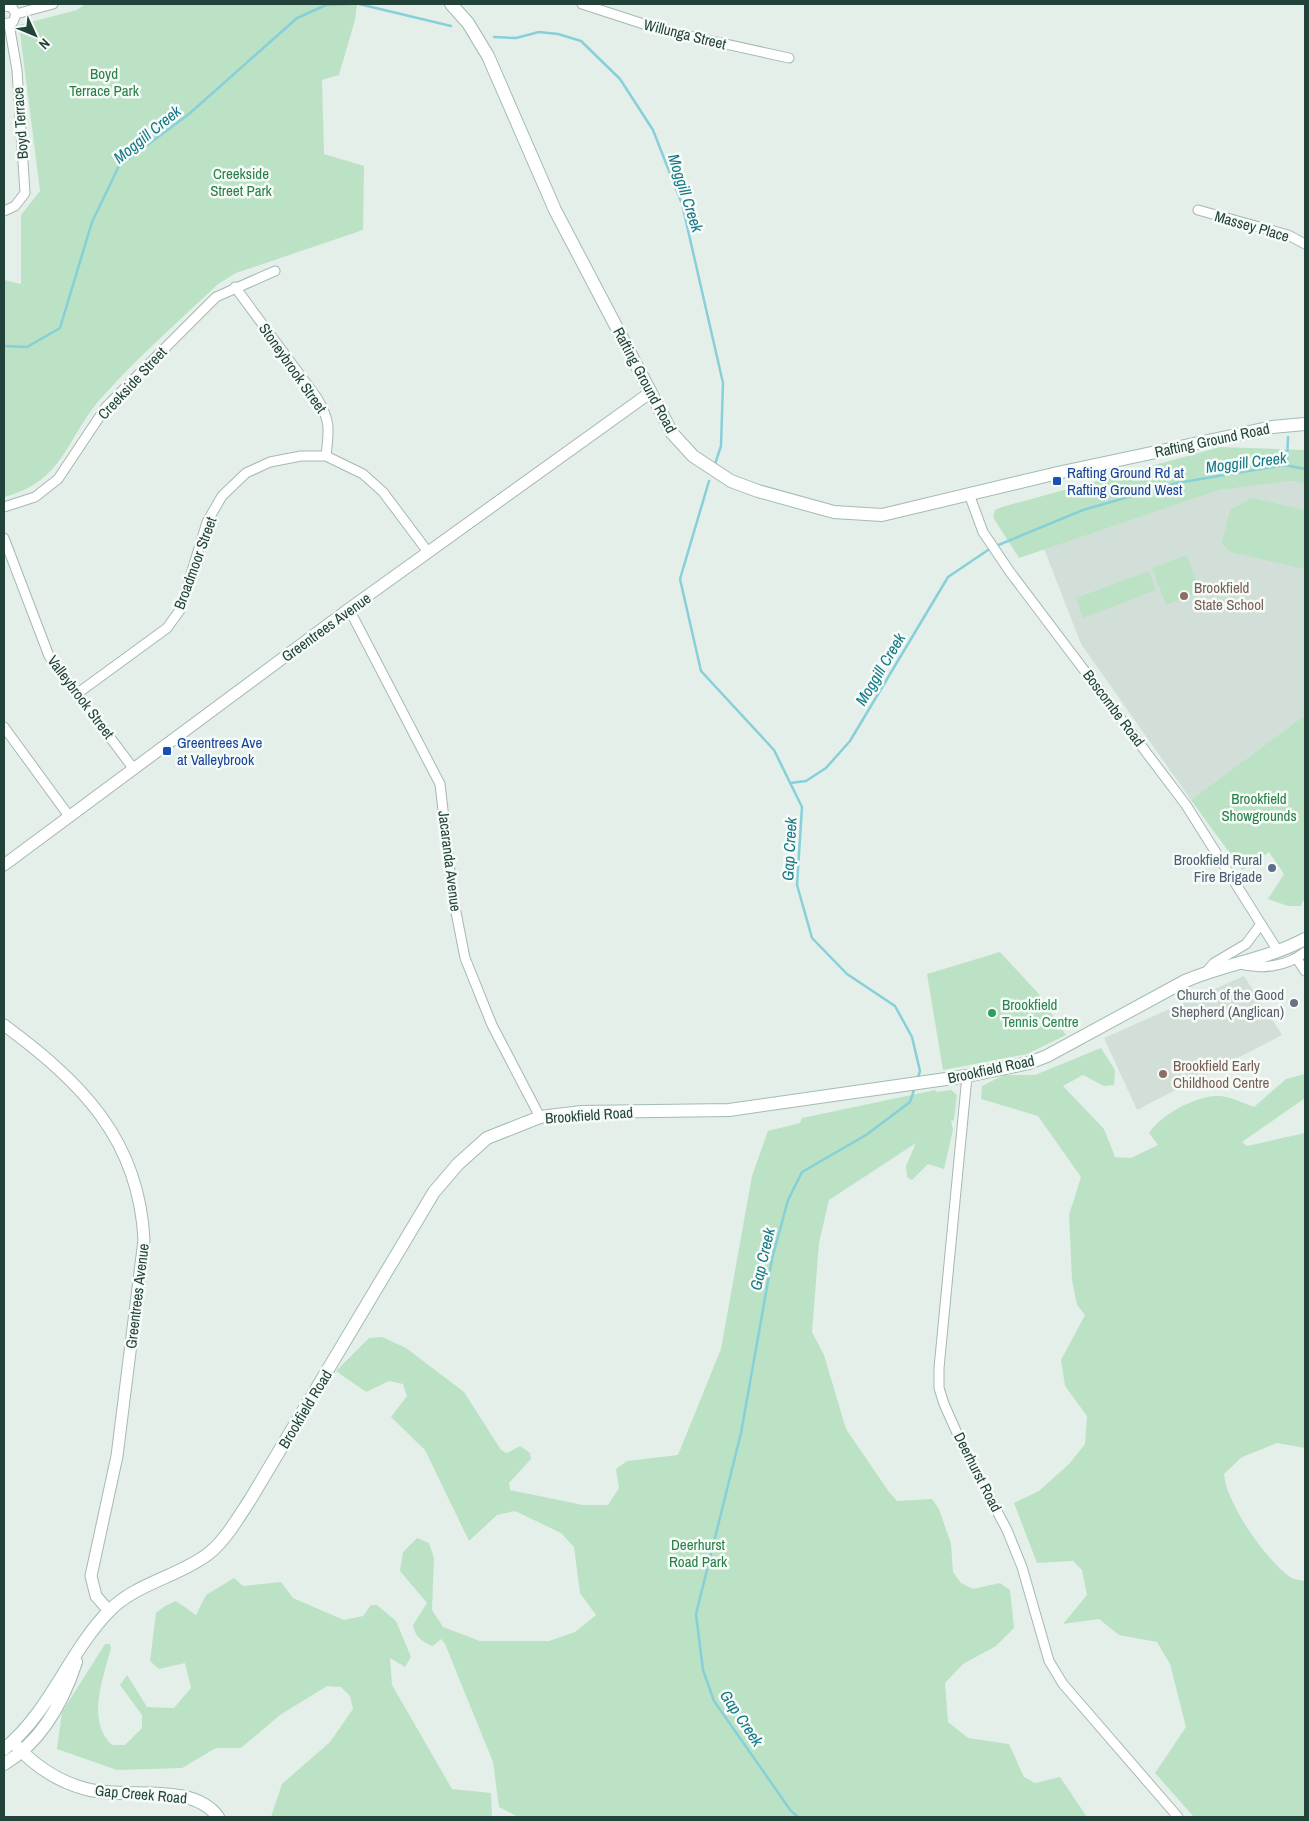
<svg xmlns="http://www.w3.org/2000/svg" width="1309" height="1821" viewBox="0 0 1309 1821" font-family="'Archivo Narrow',sans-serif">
	<rect width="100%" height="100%" fill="#e4efea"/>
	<path fill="#d2dfd9" d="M 1292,481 L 1305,484 L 1305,715 L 1191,800 L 1081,644 L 1044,549 L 1220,490 Z
		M 1244,976 L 1282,1035 L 1137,1110 L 1104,1038 Z"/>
	<path fill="#bbe2c4" d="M 85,4 L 357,4 L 355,20 L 339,75 L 322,80 L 324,154 L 364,166 L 363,230 L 236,273 L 218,284 C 180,320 139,356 104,395 C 66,436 66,481 4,497 L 4,280 L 21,284 L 21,215 L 40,191 L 19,25 L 77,10 Z
		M 1220,447 L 1305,450 L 1305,484 L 1292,481 L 1220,490 L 1019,558 L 993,517 L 995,510 L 1002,507 Z
		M 1252,498 L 1305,510 L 1305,569 L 1230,552 L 1222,543 L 1230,510 Z
		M 1187,555 L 1200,592 L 1166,605 L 1152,568 Z
		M 1149,571 L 1156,590 L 1083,618 L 1076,598 Z
		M 1305,715 L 1305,903 L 1303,900 L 1301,906 L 1288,906 L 1268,899 L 1284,874 L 1269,852 L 1242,870 L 1191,800 Z
		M 1000,952 L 1037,992 L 1066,1035 L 1027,1054 L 943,1070 L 927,974 Z
		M 1101,1048 L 1115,1070 L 1114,1085 L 1104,1086 L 1083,1075 L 1063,1086 L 1104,1129 L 1115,1157 L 1131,1158 L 1158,1145 L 1149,1133 C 1162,1114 1194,1097 1216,1096 C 1228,1095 1243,1103 1254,1107 L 1286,1079 L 1305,1074 L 1305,1098 L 1242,1142 L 1247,1146 L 1305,1133 L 1305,1448 L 1277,1443 L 1242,1457 L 1224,1474 C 1226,1503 1266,1560 1290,1577 C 1294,1580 1301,1580 1305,1581 L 1305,1817 L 1194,1817 L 1155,1773 L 1186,1727 L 1170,1664 L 1157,1642 L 1119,1635 L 1099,1619 L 1063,1624 L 1087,1595 L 1082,1570 L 1073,1561 L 1037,1563 L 1014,1503 L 1039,1491 L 1069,1464 L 1085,1444 L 1087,1416 L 1065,1386 L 1061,1360 L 1085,1315 L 1077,1305 L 1072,1280 L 1069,1215 L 1081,1177 L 1038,1116 L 981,1099 L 982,1086 L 1004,1075 L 1035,1075 Z
		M 935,1090 L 937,1092 L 951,1090 L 957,1095 L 954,1120 L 951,1121 L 953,1130 L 944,1169 L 928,1164 L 912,1180 L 907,1177 L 906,1166 L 916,1143 L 829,1200 L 819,1243 L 812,1332 L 824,1355 L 846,1429 L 889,1492 L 897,1501 L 932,1499 L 939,1509 L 951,1544 L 953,1572 L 961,1583 L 973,1589 L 1000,1583 L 1010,1590 L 1014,1628 L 996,1646 L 963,1664 L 945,1683 L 948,1722 L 968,1738 L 1009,1744 L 1024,1777 L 1035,1783 L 1060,1777 L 1087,1817 L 518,1817 L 499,1807 L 493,1762 L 445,1644 L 441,1639 L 433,1646 C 422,1642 415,1637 413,1625 L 427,1603 L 400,1571 L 403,1552 L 417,1538 L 429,1543 L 434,1558 L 432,1610 L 443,1627 L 480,1641 L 549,1641 L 575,1632 L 596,1615 L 580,1593 L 574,1547 L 561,1533 L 515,1511 L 497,1515 L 469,1541 L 425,1450 L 391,1417 L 407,1396 L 403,1384 L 389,1381 L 366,1392 L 336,1371 L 369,1338 L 382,1337 L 406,1348 L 464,1392 L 501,1450 L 507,1453 L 520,1446 L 530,1453 L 531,1459 L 509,1483 L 510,1490 L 583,1505 L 608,1505 L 619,1488 L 616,1469 L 627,1461 L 678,1455 L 721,1349 L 752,1176 L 768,1131 L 800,1123 L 802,1118 Z
		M 234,1578 L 243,1586 L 281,1582 L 293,1598 L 344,1620 L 363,1616 L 371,1605 L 377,1605 L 396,1621 L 411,1657 L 405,1667 L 390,1658 L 392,1685 L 452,1789 L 491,1793 L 492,1817 L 271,1817 L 282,1784 L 330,1742 L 353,1709 L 350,1696 L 341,1687 L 327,1686 L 280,1715 L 241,1748 L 216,1748 L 182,1768 L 117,1770 L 57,1749 L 62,1712 L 105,1644 L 110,1644 L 111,1648 C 103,1679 86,1720 112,1745 L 125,1745 L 142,1728 L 142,1715 L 120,1685 L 127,1675 L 147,1707 L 174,1708 L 191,1688 L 185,1663 L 159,1669 L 150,1661 L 156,1613 L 165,1606 L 176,1601 L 196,1615 L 206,1595 Z"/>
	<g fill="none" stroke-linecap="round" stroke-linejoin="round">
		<path stroke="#87d0d9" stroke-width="2.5" d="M 359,4 L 451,26
			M 494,37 L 516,38 L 539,32 L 558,34 L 581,41 L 620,79 L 653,130 L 682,204 L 723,383 L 721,446 L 715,464
			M 4,346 L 27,347 L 60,328 L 92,222 L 119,166 L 189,114 L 297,18 L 326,5 L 350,4
			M 1287,465 L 1288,437
			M 709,481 L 680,579 L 701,671 L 774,750 L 802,807 L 797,885 L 812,938 L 847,974 L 895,1006 L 912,1037 L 920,1071 L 917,1080
			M 996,546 L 1083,510 L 1177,483 L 1284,465 L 1305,469
			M 790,783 L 806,781 L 826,768 L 850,741 L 948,577 L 991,548
			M 798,1817 L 791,1811 L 714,1701 L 703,1670 L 696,1614 L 741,1433 L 772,1259 L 788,1200 L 802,1172 L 866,1135 L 910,1102 L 915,1087"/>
		<g stroke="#a6b8b1" stroke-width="11">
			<path id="minor" d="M 582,4 L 662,30 L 789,58
				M 4,6 L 12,7 L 16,14 L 13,22 L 4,24
				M 16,14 L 53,4
				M 1198,210 L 1288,235 L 1305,244
				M 4,211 L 15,206 L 25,193 L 17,70 L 9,24
				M 235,287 L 317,398 C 331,422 329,429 326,456
				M 969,494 L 983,532 L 1010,572 L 1186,805 L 1278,951
				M 4,507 L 35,497 L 58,479 L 106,407 L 216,297 L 275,271
				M 4,538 L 49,656 L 133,768
				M 349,609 L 440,784 L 453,897 L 465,958 L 492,1025 L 540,1117
				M 78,693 L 167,628 L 180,610 L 207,522 L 222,496 L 246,473 L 270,462 L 301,456 L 326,456 L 363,474 L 383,492 L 428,552
				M 4,727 L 69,816
				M 1297,959 L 1305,971
				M 1240,964 C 1261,970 1288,966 1305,952
				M 1207,971 L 1214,963 L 1246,944 L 1261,924
				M 967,1076 L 939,1368 L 939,1388 L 944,1404 L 966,1453 L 1007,1530 L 1022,1567 L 1049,1661 L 1063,1684 L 1178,1817"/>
		</g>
		<g stroke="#a6b8b1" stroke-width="13">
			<path id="tertiary" d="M 4,865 L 349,609 L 651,392
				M 4,1025 C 81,1082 139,1139 144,1240 L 117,1456 L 91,1576 L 96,1596 L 109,1611"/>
		</g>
		<g stroke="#a1bcb1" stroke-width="14">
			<path id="secondary" d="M 451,4 L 468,23 L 488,56 L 555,210 L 672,433 L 693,456 L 731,481 L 758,491 L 834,512 L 882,515 L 1062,472 L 1236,435 L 1272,427 L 1305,424
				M 13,1742 C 33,1765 56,1781 86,1789 C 125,1800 192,1781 218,1817
				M 4,1749 C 51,1711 68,1653 109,1611 C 136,1583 178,1577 208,1554 C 225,1541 238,1518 250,1500 L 434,1192 L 458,1164 L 487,1138 L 540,1117 L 582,1112 L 729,1110 L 967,1076 L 1029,1063 L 1047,1056 L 1185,981 C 1224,964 1268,959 1305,939
				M 4,1764 C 41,1742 63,1702 76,1662"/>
		</g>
		<use href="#minor" stroke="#fff" stroke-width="9"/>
		<use href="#tertiary" stroke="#fff" stroke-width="11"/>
		<use href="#secondary" stroke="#fff" stroke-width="12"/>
	</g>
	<g fill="#1a4fb4" stroke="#f6fbf8" stroke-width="2">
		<rect x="1052" y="476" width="10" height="10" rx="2.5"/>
		<rect x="162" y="746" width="10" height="10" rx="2.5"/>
	</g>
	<g fill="#8d6e63" stroke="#f6fbf8" stroke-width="2">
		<circle cx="1184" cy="596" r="5"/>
		<circle cx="1163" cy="1074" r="5"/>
	</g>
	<circle fill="#5c6f8a" stroke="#f6fbf8" stroke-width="2" cx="1272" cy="868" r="5"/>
	<circle fill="#6b7280" stroke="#f6fbf8" stroke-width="2" cx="1294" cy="1003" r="5"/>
	<circle fill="#2e9e5b" stroke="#f6fbf8" stroke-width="2" cx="992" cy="1013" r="5"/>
	<g text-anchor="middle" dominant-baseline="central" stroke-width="5" stroke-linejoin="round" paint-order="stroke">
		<g font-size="15" fill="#214339" stroke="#f6fbf8">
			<text transform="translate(685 34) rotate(14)">Willunga Street</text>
			<text transform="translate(20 123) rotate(-94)">Boyd Terrace</text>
			<text transform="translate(1252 226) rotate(16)">Massey Place</text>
			<text transform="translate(293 368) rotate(55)">Stoneybrook Street</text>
			<text transform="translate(645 380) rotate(62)">Rafting Ground Road</text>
			<text transform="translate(132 383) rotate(-47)">Creekside Street</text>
			<text transform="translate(1212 440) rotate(-12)">Rafting Ground Road</text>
			<text transform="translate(195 563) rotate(-70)">Broadmoor Street</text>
			<text transform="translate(326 627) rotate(-36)">Greentrees Avenue</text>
			<text transform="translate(81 697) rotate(53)">Valleybrook Street</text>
			<text transform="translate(1114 708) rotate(53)">Boscombe Road</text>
			<text transform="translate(450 861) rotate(83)">Jacaranda Avenue</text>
			<text transform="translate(991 1069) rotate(-12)">Brookfield Road</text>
			<text transform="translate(589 1115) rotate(-4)">Brookfield Road</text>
			<text transform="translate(137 1296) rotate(-83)">Greentrees Avenue</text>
			<text transform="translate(305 1409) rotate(-59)">Brookfield Road</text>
			<text transform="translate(978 1472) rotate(63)">Deerhurst Road</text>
			<text transform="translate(141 1794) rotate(5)">Gap Creek Road</text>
		</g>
		<g font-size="15" fill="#267f45" stroke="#f6fbf8">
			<text x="104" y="73">Boyd<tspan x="104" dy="17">Terrace Park</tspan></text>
			<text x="241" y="173">Creekside<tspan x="241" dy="17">Street Park</tspan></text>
			<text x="1259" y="798">Brookfield<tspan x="1259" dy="17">Showgrounds</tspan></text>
			<text x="698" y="1544">Deerhurst<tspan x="698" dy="17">Road Park</tspan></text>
		</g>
		<g font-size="15" fill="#164399" stroke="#f6fbf8" text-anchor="start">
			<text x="1067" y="472">Rafting Ground Rd at<tspan x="1067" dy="17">Rafting Ground West</tspan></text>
			<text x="177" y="742">Greentrees Ave<tspan x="177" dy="17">at Valleybrook</tspan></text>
		</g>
		<g font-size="15" fill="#785e54" stroke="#f6fbf8" text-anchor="start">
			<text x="1194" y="587">Brookfield<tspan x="1194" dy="17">State School</tspan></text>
			<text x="1173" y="1065">Brookfield Early<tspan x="1173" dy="17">Childhood Centre</tspan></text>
		</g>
		<g font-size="15" fill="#4e5e75" stroke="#f6fbf8" text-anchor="end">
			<text x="1262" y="859">Brookfield Rural<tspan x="1262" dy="17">Fire Brigade</tspan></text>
		</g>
		<g font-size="15" fill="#5b616d" stroke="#f6fbf8" text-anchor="end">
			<text x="1284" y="994">Church of the Good<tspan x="1284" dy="17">Shepherd (Anglican)</tspan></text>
		</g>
		<g font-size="15" fill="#27864d" stroke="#f6fbf8" text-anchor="start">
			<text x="1002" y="1004">Brookfield<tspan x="1002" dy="17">Tennis Centre</tspan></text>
		</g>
		<g font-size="16" font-style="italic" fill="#147987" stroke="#f6fbf8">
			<text transform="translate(147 134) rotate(-39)">Moggill Creek</text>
			<text transform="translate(686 193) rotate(72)">Moggill Creek</text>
			<text transform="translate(1246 462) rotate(-7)">Moggill Creek</text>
			<text transform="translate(880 669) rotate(-59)">Moggill Creek</text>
			<text transform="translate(789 849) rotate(-87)">Gap Creek</text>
			<text transform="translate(762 1259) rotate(-77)">Gap Creek</text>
			<text transform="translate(742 1718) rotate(56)">Gap Creek</text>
		</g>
	</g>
	<rect width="1309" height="1821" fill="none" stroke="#214339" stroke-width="10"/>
	<g transform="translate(35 35) rotate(134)" stroke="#f6fbf8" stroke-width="4" paint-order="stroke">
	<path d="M0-4L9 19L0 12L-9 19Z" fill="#214339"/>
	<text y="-8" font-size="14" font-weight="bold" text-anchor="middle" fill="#214339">N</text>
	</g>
</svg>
